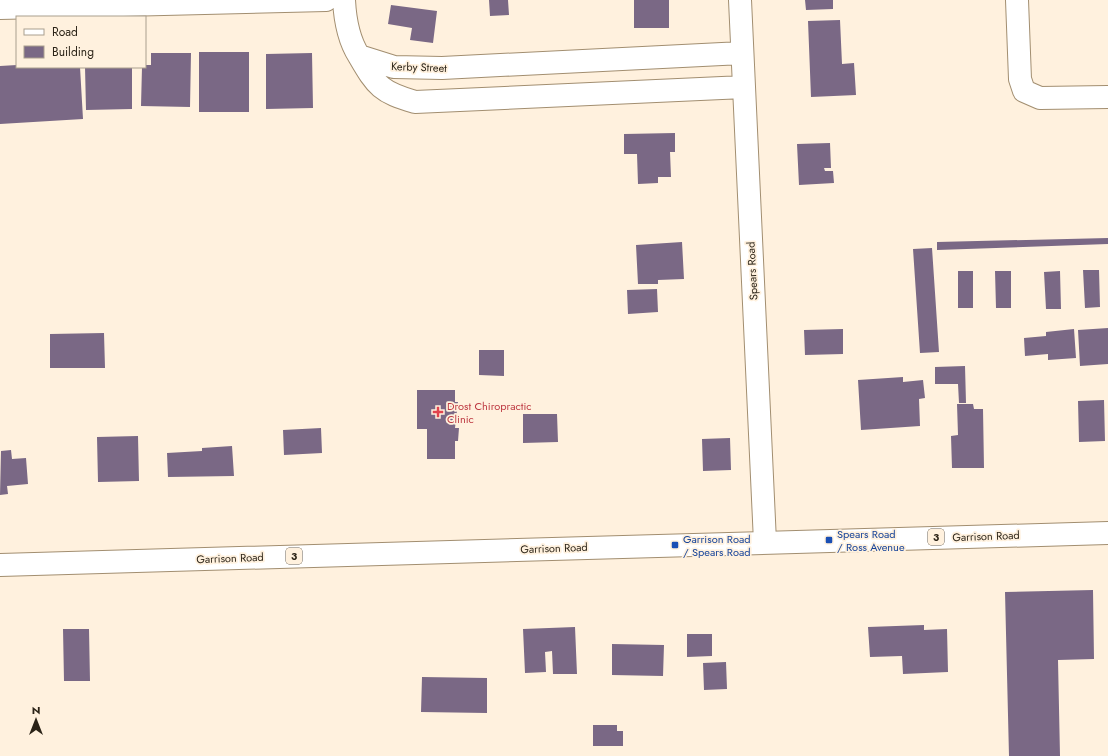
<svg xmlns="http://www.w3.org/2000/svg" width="1108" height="756" viewBox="0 0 1108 756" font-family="Jost,sans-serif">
	<rect width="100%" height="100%" fill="#fff1de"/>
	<path fill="#7a6885" d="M 489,0 L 508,0 L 509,15 L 490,16 Z
		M 634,0 L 669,0 L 669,28 L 634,28 Z
		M 805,0 L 833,0 L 833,9 L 806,10 Z
		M 391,5 L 437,11 L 433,43 L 410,40 L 412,28 L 388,24 Z
		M 840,20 L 842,64 L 854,63 L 856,95 L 811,97 L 808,21 Z
		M 199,52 L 249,52 L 249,112 L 199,112 Z
		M 151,53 L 191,53 L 190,107 L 141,106 L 142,67 L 145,67 L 145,65 L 151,65 Z
		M 312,53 L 313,108 L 266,109 L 266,54 Z
		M 17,65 L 17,67 L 80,67 L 83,119 L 0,124 L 0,66 Z
		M 85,67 L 132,67 L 132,109 L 86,110 Z
		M 675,133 L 675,152 L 670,152 L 671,177 L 658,177 L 658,183 L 638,184 L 637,154 L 624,154 L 624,134 Z
		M 830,143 L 831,168 L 824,168 L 825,171 L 833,171 L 834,183 L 799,185 L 797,144 Z
		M 1108,238 L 1108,244 L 937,250 L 937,242 Z
		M 682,242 L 684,279 L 658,280 L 658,284 L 638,284 L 636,245 Z
		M 932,248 L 939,352 L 920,353 L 913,249 Z
		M 1083,270 L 1099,270 L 1100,307 L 1085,308 Z
		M 958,271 L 973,271 L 973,308 L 958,308 Z
		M 995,271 L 1011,271 L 1011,308 L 996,308 Z
		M 1060,271 L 1061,309 L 1046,309 L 1044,272 Z
		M 657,289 L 658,312 L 628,314 L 627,290 Z
		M 1108,328 L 1108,364 L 1080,366 L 1078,330 Z
		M 843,329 L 843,354 L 805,355 L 804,330 Z
		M 1074,329 L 1076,358 L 1048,360 L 1048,354 L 1025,356 L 1024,338 L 1046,336 L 1046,332 Z
		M 104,333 L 105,368 L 50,368 L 50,334 Z
		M 479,350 L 504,350 L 504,376 L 479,375 Z
		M 965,366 L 966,403 L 959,403 L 958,384 L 935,384 L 935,367 Z
		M 903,377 L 903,382 L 923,380 L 925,398 L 919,399 L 920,426 L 861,430 L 858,380 Z
		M 417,390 L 455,390 L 455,402 L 458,402 L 455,428 L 459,428 L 458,441 L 455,441 L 455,459 L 427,459 L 427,429 L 417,429 Z
		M 1104,400 L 1105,441 L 1079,442 L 1078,401 Z
		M 957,404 L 973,404 L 974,409 L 983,409 L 984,468 L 952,468 L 951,436 L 958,435 Z
		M 523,414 L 557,414 L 558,442 L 523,443 Z
		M 321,428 L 322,453 L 284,455 L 283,430 Z
		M 138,436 L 139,481 L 98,482 L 97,437 Z
		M 730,438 L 731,470 L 703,471 L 702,439 Z
		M 232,446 L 234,476 L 168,477 L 167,453 L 202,451 L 202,448 Z
		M 11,450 L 12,459 L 26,458 L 28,484 L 7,486 L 8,494 L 0,495 L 1,451 Z
		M 1093,590 L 1094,659 L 1058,660 L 1060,756 L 1009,756 L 1005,592 Z
		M 924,625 L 924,630 L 947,629 L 948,672 L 903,674 L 902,656 L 870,657 L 868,627 Z
		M 575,627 L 577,674 L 553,674 L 552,651 L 545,652 L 546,672 L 525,673 L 523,629 Z
		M 63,629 L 89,629 L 90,681 L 64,681 Z
		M 687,634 L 712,634 L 712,656 L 687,657 Z
		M 612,644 L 664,645 L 663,676 L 612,675 Z
		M 726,662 L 727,689 L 704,690 L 703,663 Z
		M 422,677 L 487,678 L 487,713 L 421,712 Z
		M 593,725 L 617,725 L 617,731 L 623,731 L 623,746 L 593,746 Z"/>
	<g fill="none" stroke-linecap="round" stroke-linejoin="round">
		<g stroke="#a28e70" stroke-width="24">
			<path id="street" d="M 344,0 C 345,20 348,39 359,56
				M 740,0 L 765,542
				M 1017,0 L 1020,79 L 1024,91 L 1040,98 L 1108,97
				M 0,8 L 326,0
				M 742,53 L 442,68 L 394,67 L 359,56 C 377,87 381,92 415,102 L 744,87"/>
		</g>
		<g stroke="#a28e70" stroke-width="24">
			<path id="primary" d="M 0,565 L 1108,533"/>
		</g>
		<use href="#street" stroke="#fff" stroke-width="22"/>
		<use href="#primary" stroke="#fff" stroke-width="22"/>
	</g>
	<path fill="#e0444e" stroke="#fff1de" stroke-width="1.5" d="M436 406h4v4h4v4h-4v4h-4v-4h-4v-4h4z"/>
	<g fill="#1a4fb4" stroke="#fff1de" stroke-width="1.5">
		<rect x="825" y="536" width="8" height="8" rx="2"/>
		<rect x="671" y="541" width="8" height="8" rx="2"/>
	</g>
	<g text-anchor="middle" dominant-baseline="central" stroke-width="3.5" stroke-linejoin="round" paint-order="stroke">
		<g fill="#fff1de" stroke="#6b6153" stroke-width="1">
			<rect x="928" y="529" width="16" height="16" rx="3"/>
			<rect x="286" y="548" width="16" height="16" rx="3"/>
		</g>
		<g font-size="10" font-weight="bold" fill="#2b2317">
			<text x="936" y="537">3</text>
			<text x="294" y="556">3</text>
		</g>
		<g font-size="11" fill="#2b2317" stroke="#fff1de">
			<text transform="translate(419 67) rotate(2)">Kerby Street</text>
			<text transform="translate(752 271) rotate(-93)">Spears Road</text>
			<text transform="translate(986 536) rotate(-2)">Garrison Road</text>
			<text transform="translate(554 548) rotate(-2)">Garrison Road</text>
			<text transform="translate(230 558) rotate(-2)">Garrison Road</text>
		</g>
		<g font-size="11" fill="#be3a42" stroke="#fff1de" text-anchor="start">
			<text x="447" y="406">Drost Chiropractic<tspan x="447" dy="13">Clinic</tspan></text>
		</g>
		<g font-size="11" fill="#164399" stroke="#fff1de" text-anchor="start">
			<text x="837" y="534">Spears Road<tspan x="837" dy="13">/ Ross Avenue</tspan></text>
			<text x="683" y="539">Garrison Road<tspan x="683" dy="13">/ Spears Road</tspan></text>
		</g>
	</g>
	<rect x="16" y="16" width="130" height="52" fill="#fff1de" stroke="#aa9f8e"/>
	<rect x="24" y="29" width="20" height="6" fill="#ffffff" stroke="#aa9f8e"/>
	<text x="52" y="36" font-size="12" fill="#2b2317">Road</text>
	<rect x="24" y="46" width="20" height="12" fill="#7a6885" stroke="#aa9f8e"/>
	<text x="52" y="56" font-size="12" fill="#2b2317">Building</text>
	<g transform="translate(36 720)" stroke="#fff1de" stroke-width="3" paint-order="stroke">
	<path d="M0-3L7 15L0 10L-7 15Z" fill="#2b2317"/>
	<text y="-6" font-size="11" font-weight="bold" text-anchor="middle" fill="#2b2317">N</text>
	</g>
</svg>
